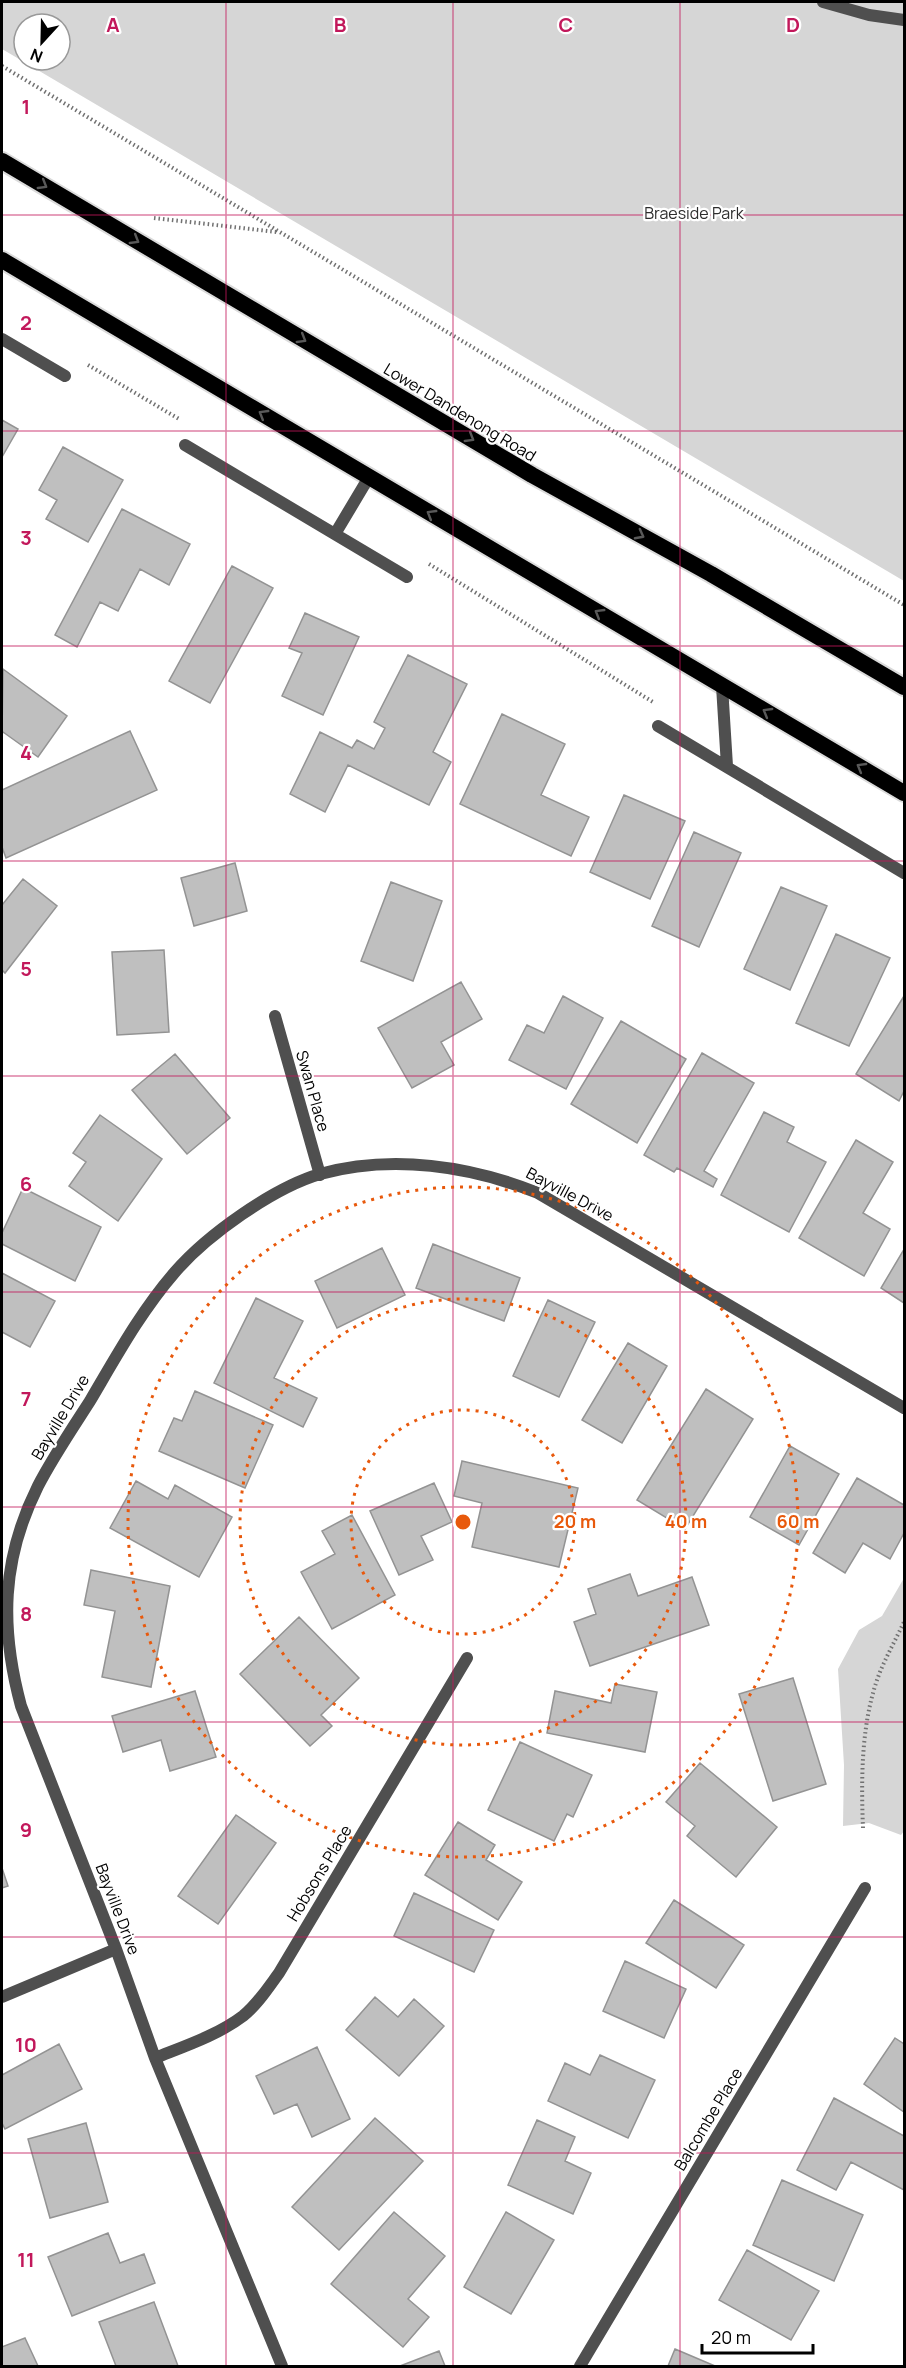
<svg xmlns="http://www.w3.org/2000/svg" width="906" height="2368" viewBox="0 0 906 2368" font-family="Manrope,sans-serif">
	<rect width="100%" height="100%" fill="#fff"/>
	<path fill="#d6d6d6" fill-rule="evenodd" d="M 2,2 L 904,2 L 904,581 L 2,49 ZM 24,24 L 60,24 L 60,60 L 24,60 Z
		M 904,1578 L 904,1831 L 901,1835 L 869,1823 L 843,1826 L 844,1765 L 838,1669 L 859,1630 L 882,1616 Z"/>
	<path fill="#bfbfbf" stroke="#939393" stroke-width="1.5" d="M 2,420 L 18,429 L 2,457 Z
		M 63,447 L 123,480 L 88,542 L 46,519 L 57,500 L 39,490 Z
		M 122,509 L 190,544 L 169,585 L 140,569 L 118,611 L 100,602 L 77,647 L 55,635 Z
		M 232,566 L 273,588 L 210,703 L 169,681 Z
		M 305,613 L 359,637 L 323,715 L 282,696 L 302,653 L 289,648 Z
		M 408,655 L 467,684 L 433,752 L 451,762 L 429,805 L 348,765 L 325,812 L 290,794 L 320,732 L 352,748 L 357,740 L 374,749 L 385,728 L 374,722 Z
		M 3,669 L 67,716 L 38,757 L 3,732 L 2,734 Z
		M 502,714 L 565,744 L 541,795 L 589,817 L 571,856 L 460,804 Z
		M 130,731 L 157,790 L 6,858 L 2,847 L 2,790 Z
		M 624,795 L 685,821 L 650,899 L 590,872 Z
		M 694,832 L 741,853 L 699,947 L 652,926 Z
		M 235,863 L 247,911 L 194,926 L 181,878 Z
		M 23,879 L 57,906 L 5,973 L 2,970 L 2,905 Z
		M 391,882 L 442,901 L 413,981 L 361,961 Z
		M 781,887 L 827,906 L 790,990 L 744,969 Z
		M 836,934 L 890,958 L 849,1046 L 796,1023 Z
		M 164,950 L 169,1032 L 117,1035 L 112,952 Z
		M 461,982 L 482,1019 L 441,1042 L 454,1065 L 412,1088 L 378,1028 Z
		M 563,996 L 603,1018 L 566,1089 L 509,1060 L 527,1025 L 544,1033 Z
		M 904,996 L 904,1091 L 899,1101 L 856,1074 Z
		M 621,1021 L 686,1059 L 637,1143 L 571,1104 Z
		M 702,1053 L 754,1083 L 704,1171 L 717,1179 L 713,1187 L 677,1168 L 674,1172 L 644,1155 Z
		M 175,1054 L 230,1118 L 187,1154 L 132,1090 Z
		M 764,1112 L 794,1127 L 787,1142 L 826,1162 L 789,1232 L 721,1195 Z
		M 100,1115 L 162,1159 L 118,1221 L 69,1186 L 86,1162 L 73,1153 Z
		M 856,1140 L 893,1162 L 863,1213 L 890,1229 L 864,1276 L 799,1238 Z
		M 23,1188 L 101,1227 L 75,1281 L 2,1244 L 2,1233 Z
		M 433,1244 L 520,1278 L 504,1321 L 416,1288 Z
		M 382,1248 L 405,1295 L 337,1328 L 315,1281 Z
		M 903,1251 L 904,1252 L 904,1303 L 881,1288 Z
		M 2,1273 L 55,1301 L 30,1347 L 2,1332 Z
		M 256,1298 L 303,1321 L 274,1378 L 317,1398 L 303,1427 L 214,1383 Z
		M 548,1300 L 595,1322 L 559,1397 L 513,1376 Z
		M 628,1343 L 667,1366 L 622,1443 L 582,1420 Z
		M 706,1389 L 753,1419 L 685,1529 L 637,1500 Z
		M 195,1391 L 273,1425 L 245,1488 L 159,1451 L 174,1418 L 182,1421 Z
		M 790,1446 L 839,1474 L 799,1545 L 750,1517 Z
		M 462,1461 L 578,1488 L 559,1567 L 472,1547 L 482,1503 L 454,1496 Z
		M 857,1478 L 904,1505 L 904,1533 L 890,1559 L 863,1543 L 845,1573 L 813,1553 Z
		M 136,1481 L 168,1499 L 175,1485 L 232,1517 L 199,1577 L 110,1528 Z
		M 434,1483 L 452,1522 L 421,1536 L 433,1560 L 399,1575 L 370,1511 Z
		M 352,1515 L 395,1595 L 332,1629 L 301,1572 L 335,1554 L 322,1531 Z
		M 91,1570 L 170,1586 L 151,1687 L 102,1677 L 115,1611 L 84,1605 Z
		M 630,1574 L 638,1596 L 692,1577 L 709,1625 L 590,1666 L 574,1622 L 596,1614 L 588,1589 Z
		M 299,1617 L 359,1678 L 321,1715 L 332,1726 L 310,1746 L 240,1674 Z
		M 793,1678 L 826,1784 L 773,1801 L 739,1694 Z
		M 615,1684 L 657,1692 L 645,1752 L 547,1733 L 555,1691 L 611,1703 Z
		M 195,1691 L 216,1757 L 170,1771 L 161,1740 L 123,1752 L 112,1716 Z
		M 520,1742 L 592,1775 L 573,1817 L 567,1814 L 554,1841 L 488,1810 Z
		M 700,1763 L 777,1827 L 736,1877 L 687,1836 L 695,1826 L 666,1802 Z
		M 236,1815 L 276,1843 L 218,1924 L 178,1896 Z
		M 458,1822 L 495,1845 L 486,1860 L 522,1882 L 498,1920 L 425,1875 Z
		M 2,1868 L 8,1886 L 2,1888 Z
		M 414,1893 L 494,1930 L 474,1972 L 394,1936 Z
		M 674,1900 L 744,1945 L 716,1988 L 646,1943 Z
		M 625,1961 L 686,1989 L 664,2038 L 603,2011 Z
		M 375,1997 L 398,2017 L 414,1999 L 444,2026 L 399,2076 L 346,2030 Z
		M 895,2038 L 904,2044 L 904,2112 L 864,2084 Z
		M 59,2044 L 82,2089 L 5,2129 L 2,2123 L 2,2075 Z
		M 317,2047 L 350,2119 L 312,2137 L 297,2104 L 274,2114 L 256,2076 Z
		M 600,2055 L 655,2080 L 628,2138 L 548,2101 L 565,2063 L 590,2075 Z
		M 834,2098 L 904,2136 L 904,2190 L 851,2162 L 836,2190 L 797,2170 Z
		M 375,2118 L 423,2161 L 339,2250 L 292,2207 Z
		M 537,2120 L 575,2137 L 565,2161 L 591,2173 L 573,2214 L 508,2185 Z
		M 86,2123 L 108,2202 L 50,2218 L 28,2139 Z
		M 782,2180 L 863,2215 L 834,2281 L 753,2245 Z
		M 394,2212 L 445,2256 L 408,2299 L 429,2317 L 403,2347 L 331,2284 Z
		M 506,2212 L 554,2240 L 511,2314 L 464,2287 Z
		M 108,2233 L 120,2263 L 144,2254 L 155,2283 L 72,2316 L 48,2257 Z
		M 747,2250 L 819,2291 L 791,2340 L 719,2300 Z
		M 154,2302 L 178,2366 L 116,2366 L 99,2322 Z
		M 25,2338 L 38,2366 L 2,2366 L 2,2346 L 2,2347 Z
		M 675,2349 L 715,2366 L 668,2366 Z
		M 439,2351 L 445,2366 L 400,2366 Z"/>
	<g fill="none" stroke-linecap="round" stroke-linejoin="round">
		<g stroke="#dbdbdb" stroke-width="20">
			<path id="trunk" d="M 2,161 L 532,475 L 711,574 L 904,687
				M 2,260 L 904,793"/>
		</g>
		<path stroke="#717171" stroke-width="4" stroke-dasharray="1.5 3" stroke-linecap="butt" d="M 2,66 L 904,605
			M 154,218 L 277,232
			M 88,365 L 179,419
			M 429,564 L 653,702
			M 863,1828 C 861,1778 861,1720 880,1672 C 887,1655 896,1639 904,1622"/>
		<path stroke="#4f4f4f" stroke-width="12" d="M 823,2 L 869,15 L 904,20
			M 2,339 L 65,376
			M 185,445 L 407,577
			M 335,534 L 369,477
			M 722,686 L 727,766
			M 658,726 L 904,873
			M 275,1016 L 320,1175
			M 2,1997 L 116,1949
			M 155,2058 C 185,2046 218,2035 243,2016 C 258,2004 268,1988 279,1973 L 467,1658
			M 282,2366 L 155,2058 L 116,1949 L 21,1706 C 0,1628 1,1560 38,1486 C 53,1457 72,1429 90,1401 C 116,1357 141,1311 175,1272 C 207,1235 273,1188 320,1174 C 392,1154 471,1166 538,1193 L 904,1408
			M 580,2366 L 865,1888"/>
		<use href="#trunk" stroke="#000" stroke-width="16"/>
	</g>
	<defs><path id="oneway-chevron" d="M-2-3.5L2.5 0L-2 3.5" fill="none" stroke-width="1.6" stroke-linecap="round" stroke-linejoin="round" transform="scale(1.5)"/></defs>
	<g stroke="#595959">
		<use href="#oneway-chevron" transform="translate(43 185) rotate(31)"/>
		<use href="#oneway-chevron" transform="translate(135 240) rotate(31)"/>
		<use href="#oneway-chevron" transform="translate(302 339) rotate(31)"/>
		<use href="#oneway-chevron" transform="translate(263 414) rotate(-149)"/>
		<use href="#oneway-chevron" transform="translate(470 438) rotate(31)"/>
		<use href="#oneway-chevron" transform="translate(431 514) rotate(-149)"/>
		<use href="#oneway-chevron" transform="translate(640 535) rotate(28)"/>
		<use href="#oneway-chevron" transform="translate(599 613) rotate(-149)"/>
		<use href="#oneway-chevron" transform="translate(767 712) rotate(-150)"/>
		<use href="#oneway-chevron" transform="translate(861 767) rotate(-150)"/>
	</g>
	<path fill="none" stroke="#c2185b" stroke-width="1.5" stroke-opacity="0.55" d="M 226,2 L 226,2366M 453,2 L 453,2366M 680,2 L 680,2366M 2,215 L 904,215M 2,431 L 904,431M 2,646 L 904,646M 2,861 L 904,861M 2,1076 L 904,1076M 2,1292 L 904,1292M 2,1507 L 904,1507M 2,1722 L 904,1722M 2,1937 L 904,1937M 2,2153 L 904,2153"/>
	<g fill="none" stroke="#e8590c" stroke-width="3" stroke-dasharray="3 6">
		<circle cx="463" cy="1522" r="112"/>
		<circle cx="463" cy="1522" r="223"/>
		<circle cx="463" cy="1522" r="335"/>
	</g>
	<g text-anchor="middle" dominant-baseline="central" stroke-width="4.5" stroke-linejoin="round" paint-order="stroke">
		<g font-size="16" fill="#2d2d2d" stroke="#fff">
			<text x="694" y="213">Braeside Park</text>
		</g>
		<g font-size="16" fill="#000" stroke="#fff">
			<text transform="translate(460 412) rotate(31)">Lower Dandenong Road</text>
			<text transform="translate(313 1091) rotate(74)">Swan Place</text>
			<text transform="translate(570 1194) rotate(28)">Bayville Drive</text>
			<text transform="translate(60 1417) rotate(-59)">Bayville Drive</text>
			<text transform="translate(319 1873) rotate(-59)">Hobsons Place</text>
			<text transform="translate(118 1909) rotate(69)">Bayville Drive</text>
			<text transform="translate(708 2119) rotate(-59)">Balcombe Place</text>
		</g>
	</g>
	<g font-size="20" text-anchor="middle" font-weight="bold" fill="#c2185b" stroke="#fff" stroke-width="4.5" stroke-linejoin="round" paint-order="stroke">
		<text x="113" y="32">A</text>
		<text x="340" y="32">B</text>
		<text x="566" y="32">C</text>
		<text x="793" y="32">D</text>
		<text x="26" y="114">1</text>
		<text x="26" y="330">2</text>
		<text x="26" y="545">3</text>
		<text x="26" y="760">4</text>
		<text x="26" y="976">5</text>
		<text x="26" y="1191">6</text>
		<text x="26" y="1406">7</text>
		<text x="26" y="1621">8</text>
		<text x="26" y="1837">9</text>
		<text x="26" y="2052">10</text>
		<text x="26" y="2267">11</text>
	</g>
	<circle cx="463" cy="1522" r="9" fill="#e8590c" stroke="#fff" stroke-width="3"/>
	<g font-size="18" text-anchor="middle" font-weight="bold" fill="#e8590c" stroke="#fff" stroke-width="4.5" stroke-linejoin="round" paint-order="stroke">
		<text x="575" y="1528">20 m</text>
		<text x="686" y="1528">40 m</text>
		<text x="798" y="1528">60 m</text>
	</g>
	<rect width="906" height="2368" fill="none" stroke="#000000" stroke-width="6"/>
	<g transform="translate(42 42) rotate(202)"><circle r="28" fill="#ffffff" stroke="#999999" stroke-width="1.5"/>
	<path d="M0-4.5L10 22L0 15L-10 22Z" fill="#000000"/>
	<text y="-9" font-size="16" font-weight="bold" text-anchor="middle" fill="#000000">N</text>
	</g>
	<path d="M702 2344v9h111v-9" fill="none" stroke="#000000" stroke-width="3"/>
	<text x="711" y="2344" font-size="18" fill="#000000" stroke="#ffffff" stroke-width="4.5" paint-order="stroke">20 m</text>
</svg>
